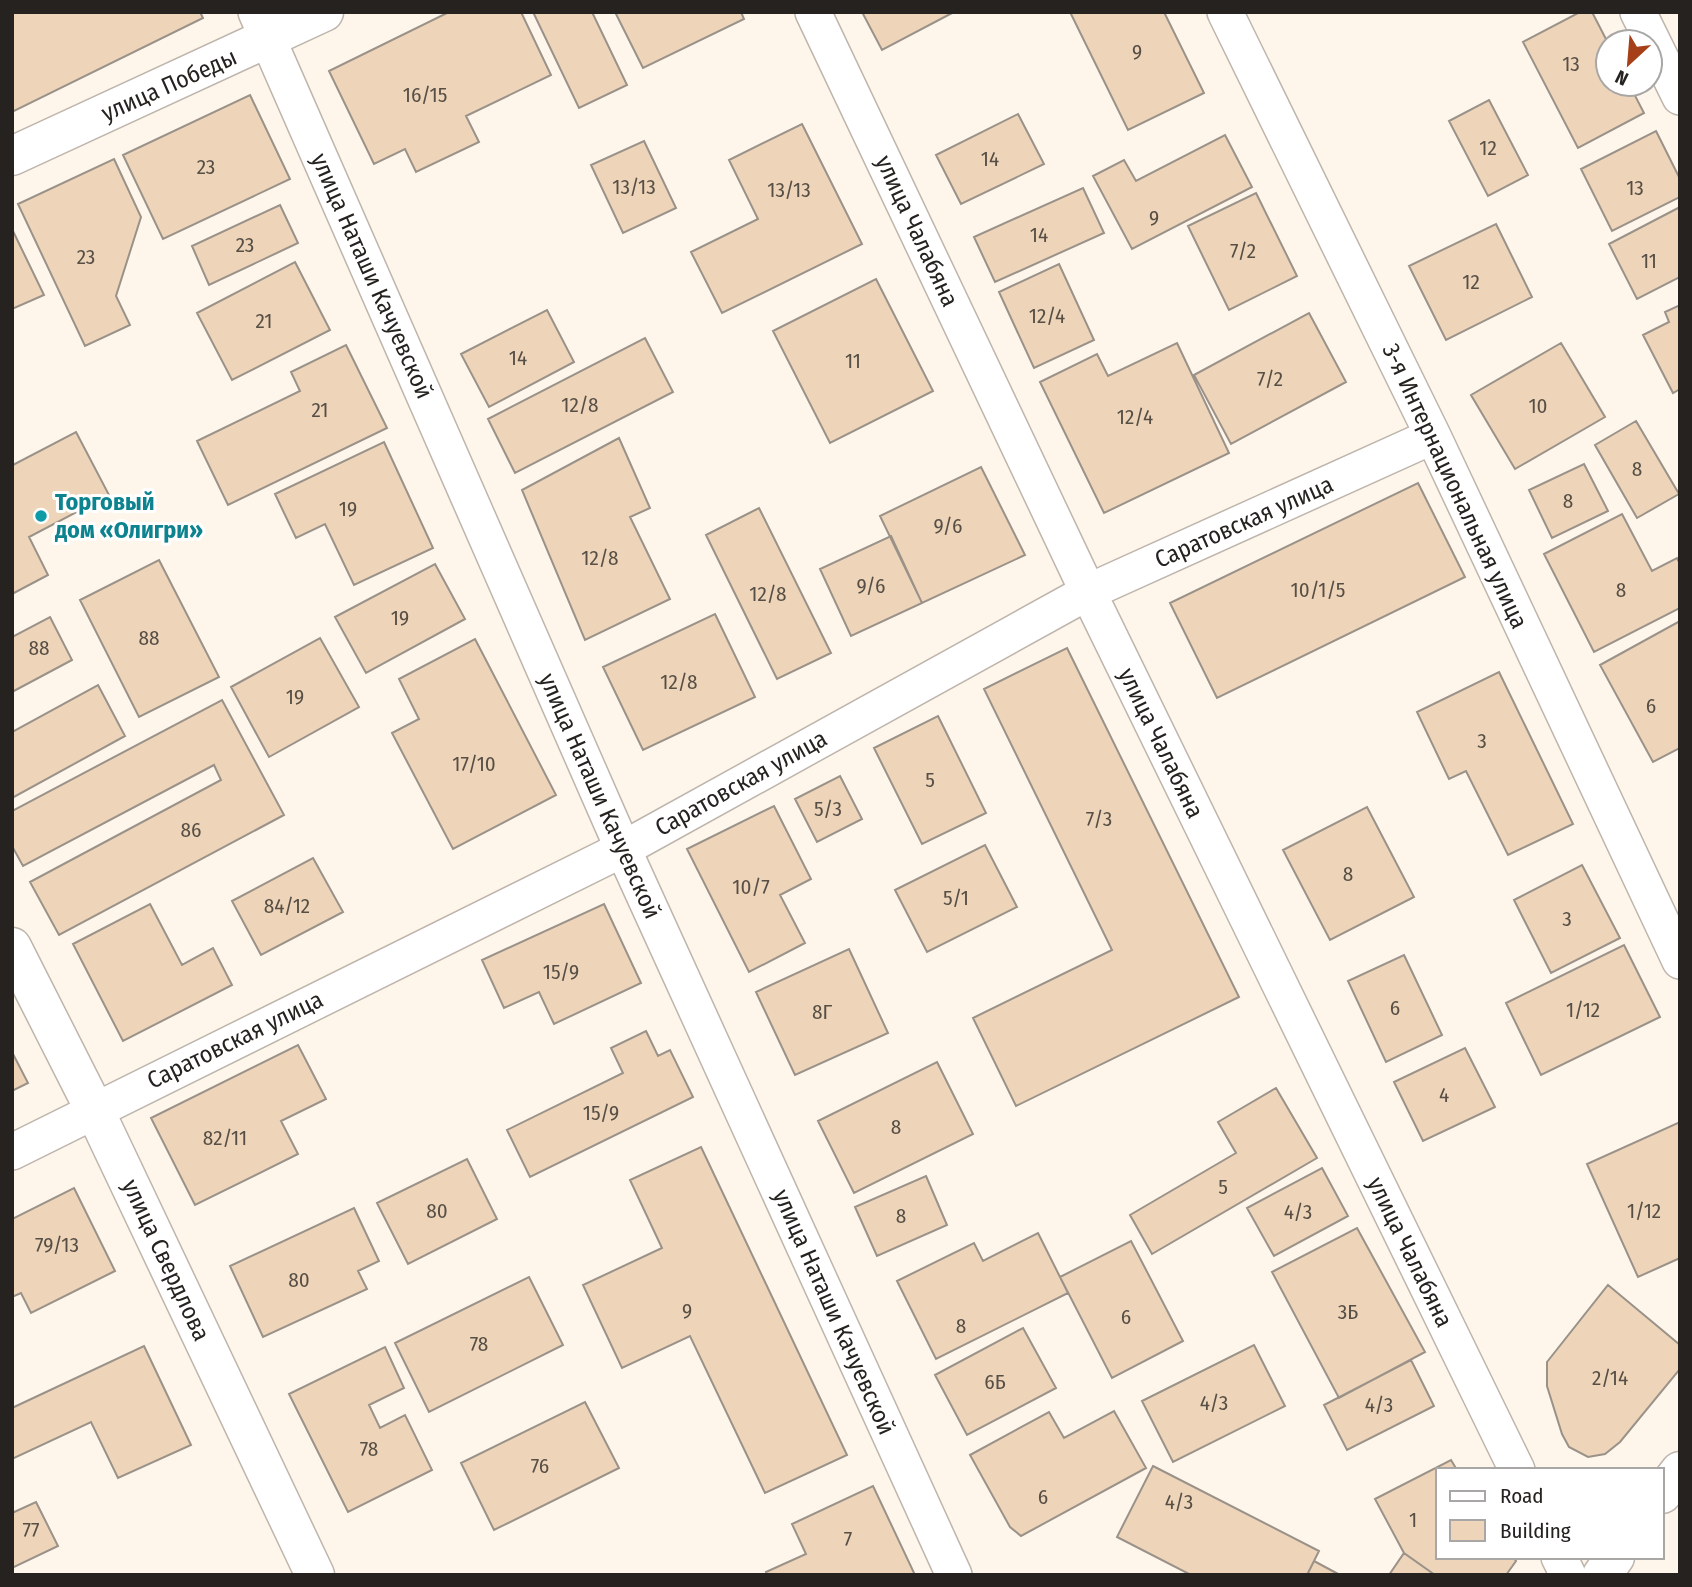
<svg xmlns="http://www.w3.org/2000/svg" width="1692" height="1587" viewBox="0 0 1692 1587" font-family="'Fira Sans Condensed',sans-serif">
	<rect width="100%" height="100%" fill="#fef5eb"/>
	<path fill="#eed5b9" stroke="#9a9289" stroke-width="2" d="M 12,12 L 200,12 L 203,18 L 12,112 Z
		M 449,12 L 521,12 L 551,75 L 466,116 L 479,142 L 416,172 L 405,149 L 374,164 L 329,71 Z
		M 533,12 L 592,12 L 627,85 L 579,108 Z
		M 615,12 L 741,12 L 744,19 L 643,68 Z
		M 862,12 L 954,12 L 882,50 Z
		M 1070,12 L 1164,12 L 1204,93 L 1128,130 Z
		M 1580,12 L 1592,12 L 1608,43 L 1608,84 L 1629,84 L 1644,113 L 1578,148 L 1523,42 Z
		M 250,95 L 290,179 L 163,239 L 123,155 Z
		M 1489,100 L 1528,175 L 1488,196 L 1449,121 Z
		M 1018,114 L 1044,164 L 961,204 L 936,155 Z
		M 802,124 L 862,244 L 722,313 L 691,252 L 758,219 L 729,160 Z
		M 1656,131 L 1680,179 L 1680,197 L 1612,231 L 1581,169 Z
		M 1225,135 L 1252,187 L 1132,249 L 1093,176 L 1124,160 L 1136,181 Z
		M 644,141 L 676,208 L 623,233 L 591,165 Z
		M 114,159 L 141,217 L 116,296 L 130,325 L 85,346 L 18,204 Z
		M 1083,188 L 1104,233 L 995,282 L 974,237 Z
		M 1256,193 L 1297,276 L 1229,310 L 1188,226 Z
		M 280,205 L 298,243 L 209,285 L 192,246 Z
		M 1680,207 L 1680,277 L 1637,299 L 1609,244 Z
		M 1496,224 L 1532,297 L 1446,340 L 1409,266 Z
		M 12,229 L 44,295 L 12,309 Z
		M 295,262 L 330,330 L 232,380 L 197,313 Z
		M 1059,264 L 1094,340 L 1034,368 L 999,292 Z
		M 876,279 L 933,391 L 830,443 L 773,331 Z
		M 1680,305 L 1680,389 L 1673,393 L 1643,335 L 1669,322 L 1665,312 Z
		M 547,310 L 574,362 L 489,407 L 461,354 Z
		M 1309,313 L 1346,382 L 1231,444 L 1194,375 Z
		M 645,338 L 673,392 L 515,473 L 488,419 Z
		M 1177,343 L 1229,453 L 1104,513 L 1040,382 L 1097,354 L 1108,376 Z
		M 1561,343 L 1605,417 L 1515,469 L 1471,395 Z
		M 346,345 L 387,428 L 228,505 L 197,441 L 300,391 L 291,372 Z
		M 1636,421 L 1679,494 L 1637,518 L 1595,445 Z
		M 76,432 L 109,495 L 29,537 L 48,575 L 12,594 L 12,464 L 13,465 Z
		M 619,438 L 650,508 L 630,517 L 670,599 L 585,640 L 522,490 Z
		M 384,442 L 433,548 L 354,585 L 325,524 L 296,538 L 275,494 Z
		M 1584,464 L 1608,511 L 1552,538 L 1529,490 Z
		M 981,467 L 1025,555 L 922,603 L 880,516 Z
		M 1418,483 L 1465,577 L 1217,698 L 1170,603 Z
		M 759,508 L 831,653 L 777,679 L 706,535 Z
		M 1622,514 L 1652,571 L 1677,558 L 1680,564 L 1680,608 L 1594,652 L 1544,554 Z
		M 891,536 L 922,603 L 851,636 L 820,569 Z
		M 159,560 L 219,677 L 139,717 L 80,600 Z
		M 435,564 L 465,619 L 366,673 L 335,617 Z
		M 715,614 L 755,697 L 643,750 L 603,667 Z
		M 50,617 L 72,660 L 12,692 L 12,637 Z
		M 1680,621 L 1680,748 L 1653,762 L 1600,665 Z
		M 320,638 L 359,707 L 269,757 L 231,687 Z
		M 475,639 L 556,795 L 453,849 L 392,733 L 419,719 L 399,679 Z
		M 1067,648 L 1239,997 L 1016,1106 L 973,1018 L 1112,950 L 984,689 Z
		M 1499,672 L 1573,824 L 1508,855 L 1466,771 L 1449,779 L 1417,712 Z
		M 98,685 L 125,736 L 12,798 L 12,732 Z
		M 222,700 L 284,815 L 59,935 L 30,882 L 221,780 L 214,765 L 23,866 L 12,846 L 12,811 Z
		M 938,716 L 986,813 L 922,844 L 874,748 Z
		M 840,776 L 862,819 L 817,842 L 795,799 Z
		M 774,806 L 811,879 L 780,895 L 805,943 L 749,972 L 687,849 Z
		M 1367,807 L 1414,897 L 1330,940 L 1283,850 Z
		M 985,845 L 1017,907 L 927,952 L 895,890 Z
		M 313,858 L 343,912 L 261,955 L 232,901 Z
		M 1582,865 L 1620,938 L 1551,973 L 1514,900 Z
		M 150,904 L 182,965 L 213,948 L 232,985 L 123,1041 L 73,944 Z
		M 604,904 L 641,983 L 554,1024 L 539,992 L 504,1008 L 482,960 Z
		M 1624,945 L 1660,1017 L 1541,1075 L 1506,1003 Z
		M 849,949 L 888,1033 L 795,1075 L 756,992 Z
		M 1404,955 L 1442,1035 L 1386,1062 L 1348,981 Z
		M 646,1031 L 658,1056 L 670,1050 L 693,1097 L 530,1177 L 507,1130 L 623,1073 L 611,1048 Z
		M 298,1045 L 326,1099 L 281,1121 L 298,1154 L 195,1205 L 151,1118 Z
		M 1465,1048 L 1495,1107 L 1423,1141 L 1394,1082 Z
		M 12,1052 L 28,1083 L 12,1091 Z
		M 937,1062 L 973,1134 L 854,1193 L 818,1121 Z
		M 1276,1088 L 1317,1158 L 1152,1254 L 1130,1215 L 1236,1153 L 1218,1122 Z
		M 1680,1122 L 1680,1258 L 1638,1277 L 1587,1164 Z
		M 701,1147 L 847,1455 L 765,1493 L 690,1336 L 622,1368 L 583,1285 L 662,1248 L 630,1180 Z
		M 467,1159 L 497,1219 L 408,1264 L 377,1203 Z
		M 1322,1168 L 1348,1216 L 1274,1256 L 1247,1208 Z
		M 926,1176 L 947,1225 L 877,1256 L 855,1207 Z
		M 74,1188 L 115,1271 L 31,1313 L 21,1293 L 12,1297 L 12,1219 Z
		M 354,1208 L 379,1261 L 358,1271 L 367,1289 L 263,1337 L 230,1266 Z
		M 1357,1228 L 1425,1352 L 1339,1398 L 1272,1272 Z
		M 1038,1233 L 1068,1293 L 936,1359 L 897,1281 L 974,1243 L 983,1261 Z
		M 1131,1241 L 1183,1341 L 1112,1378 L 1060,1277 Z
		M 529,1277 L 563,1345 L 429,1412 L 395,1343 Z
		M 1608,1285 L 1680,1345 L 1680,1369 L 1620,1442 L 1605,1454 L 1588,1457 L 1569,1447 L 1562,1434 L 1547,1386 L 1547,1362 Z
		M 1023,1328 L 1056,1388 L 967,1435 L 935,1375 Z
		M 1254,1345 L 1285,1406 L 1173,1462 L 1142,1401 Z
		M 144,1346 L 191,1445 L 118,1478 L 91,1422 L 12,1459 L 12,1408 Z
		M 385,1347 L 404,1388 L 369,1405 L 380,1428 L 405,1415 L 432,1470 L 348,1512 L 289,1394 Z
		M 1411,1360 L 1434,1406 L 1347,1450 L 1324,1405 Z
		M 585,1402 L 619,1468 L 494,1530 L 461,1463 Z
		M 1114,1411 L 1146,1468 L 1021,1536 L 1010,1527 L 970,1455 L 1049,1412 L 1064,1438 Z
		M 1451,1460 L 1457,1470 L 1438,1470 L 1438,1557 L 1513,1557 L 1516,1561 L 1506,1575 L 1435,1575 L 1404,1553 L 1375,1499 Z
		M 1153,1466 L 1319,1551 L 1307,1575 L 1191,1575 L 1117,1537 Z
		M 873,1486 L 915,1575 L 768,1575 L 766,1572 L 806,1554 L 792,1524 Z
		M 36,1502 L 58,1546 L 12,1568 L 12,1513 Z
		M 1404,1553 L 1435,1575 L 1389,1575 Z
		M 1314,1561 L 1340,1575 L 1307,1575 Z"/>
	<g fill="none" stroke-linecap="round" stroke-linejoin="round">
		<g stroke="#beb5ac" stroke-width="38">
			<path id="minor" d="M 256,12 L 623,849 L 954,1575
				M 813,12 L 1088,592 L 1517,1470
				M 1225,12 L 1433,436 L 1680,961
				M 1638,12 L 1680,97
				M 12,1152 L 623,849 L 1088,592 L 1433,436
				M 1559,1557 L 1568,1575"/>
		</g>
		<g stroke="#beb5ac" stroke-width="41">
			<path id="tertiary" d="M 1662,1494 L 1680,1471
				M 1602,1575 L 1615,1557"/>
		</g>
		<g stroke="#beb5ac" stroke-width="41">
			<path id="secondary" d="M 12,156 L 324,12
				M 12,947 L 94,1109 L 315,1575"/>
		</g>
		<use href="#minor" stroke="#fff" stroke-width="35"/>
		<use href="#tertiary" stroke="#fff" stroke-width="38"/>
		<use href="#secondary" stroke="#fff" stroke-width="38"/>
	</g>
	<circle fill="#0f9aa8" stroke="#fff" stroke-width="2.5" cx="41" cy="516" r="7"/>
	<g text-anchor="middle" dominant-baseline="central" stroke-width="6" stroke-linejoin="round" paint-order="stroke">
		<g font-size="21" fill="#574f46">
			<text x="1137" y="52">9</text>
			<text x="1571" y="64">13</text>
			<text x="425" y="95">16/15</text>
			<text x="1488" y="148">12</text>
			<text x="990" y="159">14</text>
			<text x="206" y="167">23</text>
			<text x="634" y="187">13/13</text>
			<text x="1635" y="188">13</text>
			<text x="789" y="190">13/13</text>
			<text x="1154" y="218">9</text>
			<text x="1039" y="235">14</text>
			<text x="245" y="245">23</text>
			<text x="1243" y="251">7/2</text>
			<text x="86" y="257">23</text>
			<text x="1649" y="261">11</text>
			<text x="1471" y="282">12</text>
			<text x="1047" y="316">12/4</text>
			<text x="264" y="321">21</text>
			<text x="518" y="358">14</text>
			<text x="853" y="361">11</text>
			<text x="1270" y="379">7/2</text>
			<text x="580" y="405">12/8</text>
			<text x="1538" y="406">10</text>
			<text x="320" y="410">21</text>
			<text x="1135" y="417">12/4</text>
			<text x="1637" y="469">8</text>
			<text x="1568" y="501">8</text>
			<text x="348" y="509">19</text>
			<text x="948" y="526">9/6</text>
			<text x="600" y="558">12/8</text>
			<text x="871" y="586">9/6</text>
			<text x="1318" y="590">10/1/5</text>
			<text x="1621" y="590">8</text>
			<text x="768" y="594">12/8</text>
			<text x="400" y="618">19</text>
			<text x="149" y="638">88</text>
			<text x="39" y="648">88</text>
			<text x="679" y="682">12/8</text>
			<text x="295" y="697">19</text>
			<text x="1651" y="706">6</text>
			<text x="1482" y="741">3</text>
			<text x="474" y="764">17/10</text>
			<text x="930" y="780">5</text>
			<text x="828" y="809">5/3</text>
			<text x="1099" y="819">7/3</text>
			<text x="191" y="830">86</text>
			<text x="1348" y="874">8</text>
			<text x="751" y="887">10/7</text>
			<text x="956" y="898">5/1</text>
			<text x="287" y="906">84/12</text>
			<text x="1567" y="919">3</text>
			<text x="561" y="972">15/9</text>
			<text x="1395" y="1008">6</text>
			<text x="1583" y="1010">1/12</text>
			<text x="822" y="1012">8Г</text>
			<text x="1444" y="1095">4</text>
			<text x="601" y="1113">15/9</text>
			<text x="896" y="1127">8</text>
			<text x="225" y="1138">82/11</text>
			<text x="1223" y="1187">5</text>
			<text x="437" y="1211">80</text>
			<text x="1644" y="1211">1/12</text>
			<text x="1298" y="1212">4/3</text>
			<text x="901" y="1216">8</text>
			<text x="57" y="1245">79/13</text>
			<text x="299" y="1280">80</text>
			<text x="687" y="1311">9</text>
			<text x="1348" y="1312">3Б</text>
			<text x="1126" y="1317">6</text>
			<text x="961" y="1326">8</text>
			<text x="479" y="1344">78</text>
			<text x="1610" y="1378">2/14</text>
			<text x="995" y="1382">6Б</text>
			<text x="1214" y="1403">4/3</text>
			<text x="1379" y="1405">4/3</text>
			<text x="369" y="1449">78</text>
			<text x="540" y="1466">76</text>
			<text x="1043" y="1497">6</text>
			<text x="1179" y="1502">4/3</text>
			<text x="1413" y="1520">1</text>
			<text x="31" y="1530">77</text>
			<text x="848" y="1539">7</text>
		</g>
		<g font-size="24" fill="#25221f" stroke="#fff">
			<text transform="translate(169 85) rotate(-24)">улица Победы</text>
			<text transform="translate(917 231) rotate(65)">улица Чалабяна</text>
			<text transform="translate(372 276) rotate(66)">улица Наташи Качуевской</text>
			<text transform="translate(1455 486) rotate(65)">3-я Интернациональная улица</text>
			<text transform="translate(1244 522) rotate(-24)">Саратовская улица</text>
			<text transform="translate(1161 743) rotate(64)">улица Чалабяна</text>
			<text transform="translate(741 783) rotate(-29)">Саратовская улица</text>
			<text transform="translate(600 796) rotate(66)">улица Наташи Качуевской</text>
			<text transform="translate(235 1040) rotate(-26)">Саратовская улица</text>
			<text transform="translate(1410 1252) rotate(64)">улица Чалабяна</text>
			<text transform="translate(166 1260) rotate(65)">улица Свердлова</text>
			<text transform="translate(834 1312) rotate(66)">улица Наташи Качуевской</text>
		</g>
		<g font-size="24" font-weight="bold" fill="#0d838f" stroke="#fff" text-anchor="start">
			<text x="55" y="502">Торговый<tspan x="55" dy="28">дом «Олигри»</tspan></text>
		</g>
	</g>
	<rect width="1692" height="1587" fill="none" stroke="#25221f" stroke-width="28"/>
	<rect x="1436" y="1468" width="228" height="91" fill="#ffffff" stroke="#a8a7a5" stroke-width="2"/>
	<rect x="1450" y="1491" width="35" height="10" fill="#ffffff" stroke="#a8a7a5" stroke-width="2"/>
	<text x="1500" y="1503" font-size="21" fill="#25221f">Road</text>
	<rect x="1450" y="1520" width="35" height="21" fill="#eed5b9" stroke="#a8a7a5" stroke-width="2"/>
	<text x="1500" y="1538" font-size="21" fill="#25221f">Building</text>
	<g transform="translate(1629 63) rotate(206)"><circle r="33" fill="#ffffff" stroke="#a8a7a5" stroke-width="2"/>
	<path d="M0-5L12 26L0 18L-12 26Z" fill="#a64019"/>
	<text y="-10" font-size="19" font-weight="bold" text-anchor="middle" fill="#25221f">N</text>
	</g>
</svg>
